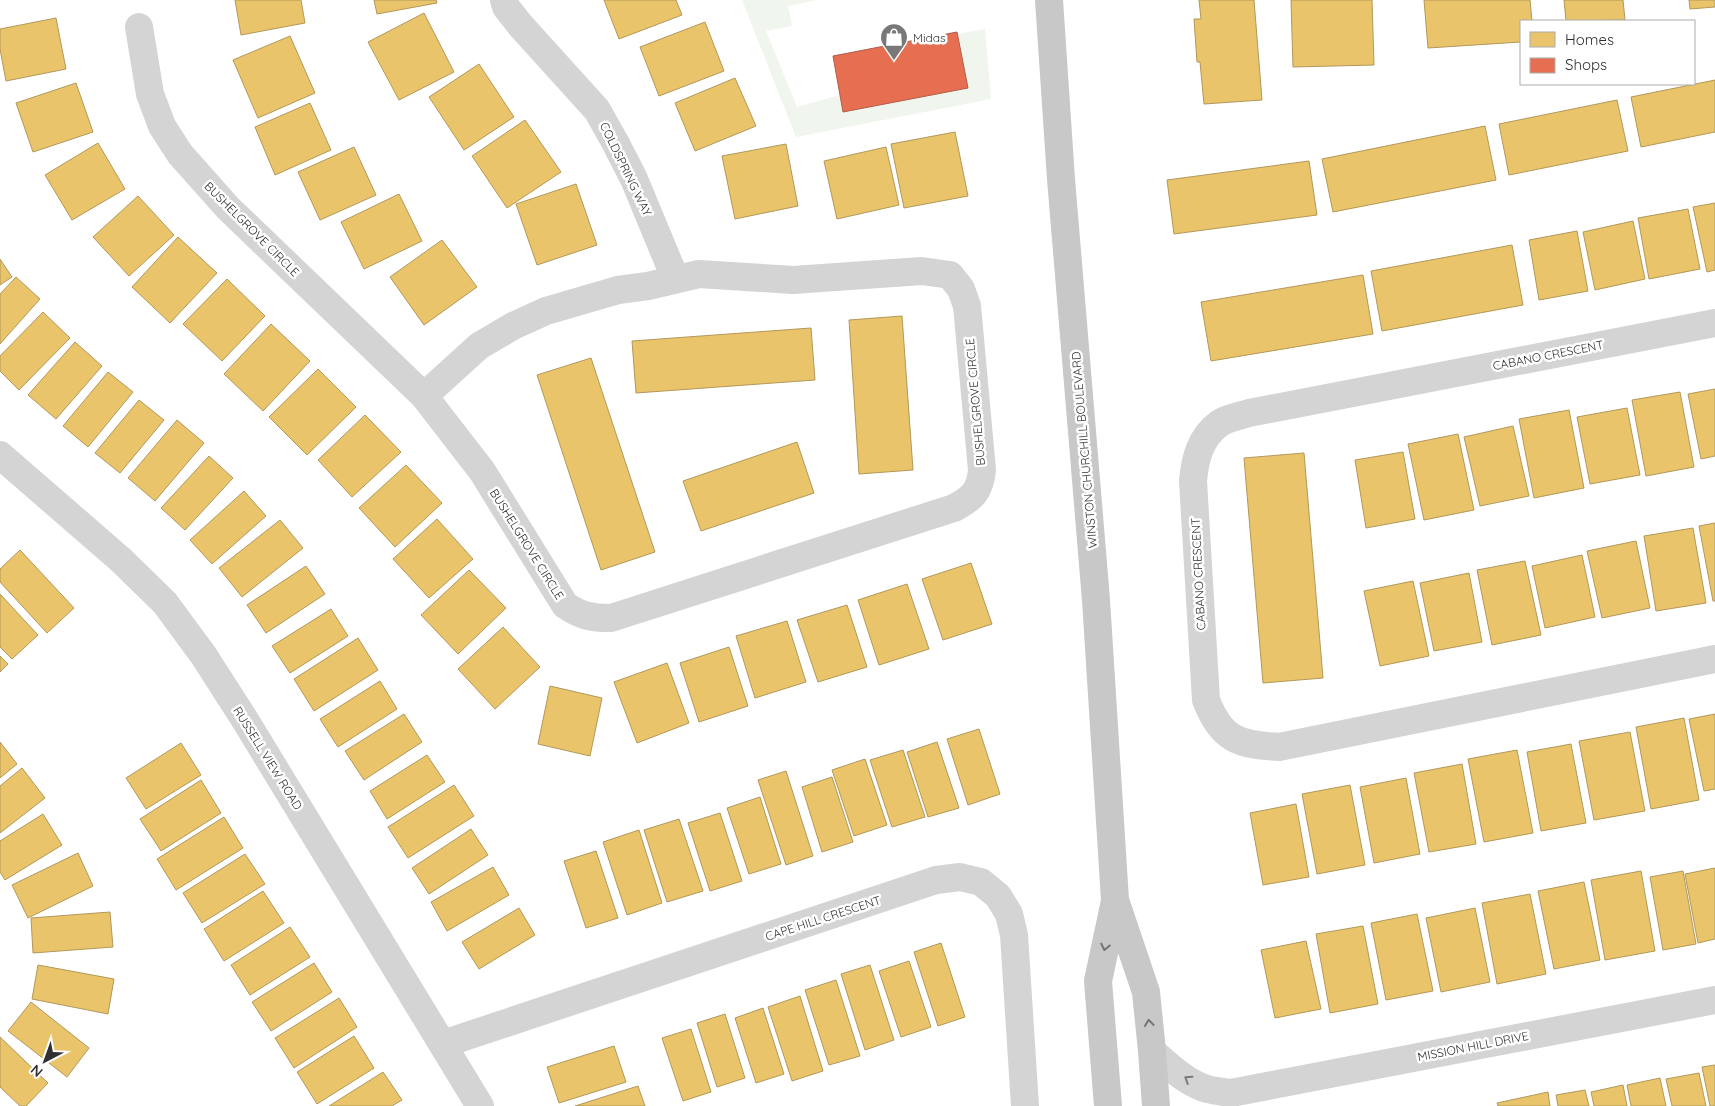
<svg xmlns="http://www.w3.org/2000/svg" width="1715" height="1106" viewBox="0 0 1715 1106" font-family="Quicksand,sans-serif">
	<rect width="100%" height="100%" fill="#fff"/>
	<path fill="#f0f5ed" d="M 742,0 L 816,0 L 788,6 L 792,26 L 766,31 L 797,107 L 840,95 L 844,112 L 968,88 L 957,34 L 985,29 L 991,99 L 796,137 Z"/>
	<path fill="#e9c46a" stroke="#b29859" d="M 235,0 L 301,0 L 305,23 L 241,35 Z
		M 374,0 L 436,0 L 437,3 L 377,14 Z
		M 604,0 L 676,0 L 682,15 L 619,39 Z
		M 1199,0 L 1254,0 L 1262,100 L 1204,104 L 1200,62 L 1197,62 L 1194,19 L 1201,19 Z
		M 1291,0 L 1372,0 L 1374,65 L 1293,67 Z
		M 1424,0 L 1530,0 L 1532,21 L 1521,21 L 1521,42 L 1428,48 Z
		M 1564,0 L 1623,0 L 1625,20 L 1566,21 Z
		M 1689,0 L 1715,0 L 1715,7 L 1690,9 Z
		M 424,13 L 454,72 L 399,100 L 368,42 Z
		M 56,18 L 66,69 L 6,81 L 0,49 L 0,29 Z
		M 705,22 L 724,71 L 659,96 L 640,47 Z
		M 290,36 L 315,93 L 258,118 L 233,60 Z
		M 479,64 L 514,117 L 464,150 L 429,97 Z
		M 735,78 L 756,126 L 695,151 L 675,103 Z
		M 1715,80 L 1715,132 L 1641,147 L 1631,97 Z
		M 76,83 L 93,132 L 33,152 L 16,103 Z
		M 1617,100 L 1628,151 L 1509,175 L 1499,124 Z
		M 310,103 L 331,150 L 275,175 L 255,127 Z
		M 525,120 L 561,172 L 507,208 L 472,156 Z
		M 1485,126 L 1496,180 L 1333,212 L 1322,159 Z
		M 955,132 L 968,196 L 904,208 L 891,144 Z
		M 98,143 L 125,189 L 72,220 L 45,175 Z
		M 786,144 L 798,206 L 735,219 L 722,156 Z
		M 354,147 L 376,195 L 320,220 L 298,172 Z
		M 886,147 L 899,205 L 837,219 L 824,161 Z
		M 1309,161 L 1317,215 L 1174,234 L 1167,180 Z
		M 576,184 L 597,245 L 537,265 L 516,204 Z
		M 399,194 L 422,241 L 364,269 L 341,222 Z
		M 138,196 L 174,235 L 129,276 L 93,237 Z
		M 1715,203 L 1715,270 L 1707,272 L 1693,207 Z
		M 1688,209 L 1700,269 L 1649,279 L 1638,218 Z
		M 1633,221 L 1645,279 L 1595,290 L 1583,232 Z
		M 1577,231 L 1588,291 L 1539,300 L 1529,240 Z
		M 178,237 L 217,273 L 170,323 L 132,287 Z
		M 442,240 L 477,287 L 424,325 L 390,277 Z
		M 1512,245 L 1523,305 L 1382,331 L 1371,271 Z
		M 0,259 L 12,277 L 0,285 Z
		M 1363,275 L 1373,334 L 1211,361 L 1201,302 Z
		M 16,277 L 40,299 L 0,344 L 0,294 Z
		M 227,279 L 265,316 L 222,361 L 183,324 Z
		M 43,312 L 70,338 L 19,390 L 0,371 L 0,356 Z
		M 902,316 L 913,470 L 859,474 L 849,320 Z
		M 271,324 L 310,361 L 263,411 L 224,374 Z
		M 811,328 L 815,380 L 636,393 L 632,341 Z
		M 75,342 L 102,366 L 56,419 L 28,395 Z
		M 591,358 L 655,552 L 601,570 L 537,375 Z
		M 318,369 L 356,407 L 307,455 L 269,417 Z
		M 108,372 L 133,392 L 88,447 L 63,426 Z
		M 1715,389 L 1715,456 L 1701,459 L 1688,394 Z
		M 1680,392 L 1694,467 L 1646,476 L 1632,400 Z
		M 139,400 L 164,420 L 120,473 L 95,453 Z
		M 1627,408 L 1640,475 L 1590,484 L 1577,417 Z
		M 1569,410 L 1584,488 L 1534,498 L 1519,419 Z
		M 365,415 L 401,452 L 352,497 L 318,460 Z
		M 177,420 L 204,443 L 155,501 L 128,478 Z
		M 1513,426 L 1529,496 L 1480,506 L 1464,437 Z
		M 1458,434 L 1474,510 L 1424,520 L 1408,444 Z
		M 797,442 L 814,493 L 701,531 L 683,481 Z
		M 1403,452 L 1415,519 L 1366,528 L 1355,460 Z
		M 1304,453 L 1323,678 L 1263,683 L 1244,458 Z
		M 209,456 L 233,478 L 185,530 L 161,508 Z
		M 406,465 L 442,503 L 395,547 L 359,508 Z
		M 244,491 L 266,516 L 212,564 L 190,540 Z
		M 437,519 L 473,559 L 429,598 L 393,559 Z
		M 280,520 L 303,548 L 242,597 L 219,568 Z
		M 1715,523 L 1715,601 L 1713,601 L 1699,526 Z
		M 1693,528 L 1706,603 L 1656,611 L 1644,536 Z
		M 1636,541 L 1650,608 L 1602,618 L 1587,551 Z
		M 20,550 L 74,608 L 47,633 L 0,582 L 0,569 Z
		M 1582,555 L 1595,617 L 1545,628 L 1532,566 Z
		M 1525,561 L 1541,635 L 1492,645 L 1477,570 Z
		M 971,563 L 992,624 L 943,640 L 922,579 Z
		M 306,566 L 325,594 L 266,633 L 247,605 Z
		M 469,570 L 506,608 L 458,654 L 421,615 Z
		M 1469,573 L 1482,642 L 1434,651 L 1420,583 Z
		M 1413,581 L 1429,656 L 1380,666 L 1364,591 Z
		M 907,584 L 929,649 L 879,665 L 858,600 Z
		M 0,594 L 38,635 L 12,659 L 0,647 Z
		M 847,605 L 867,667 L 818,682 L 797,620 Z
		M 331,609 L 348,636 L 290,673 L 272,646 Z
		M 787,621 L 806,682 L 755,698 L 736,636 Z
		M 503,627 L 540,667 L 495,709 L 458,669 Z
		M 358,638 L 378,670 L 314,711 L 294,679 Z
		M 729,647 L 748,706 L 699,722 L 680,663 Z
		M 0,656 L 8,664 L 0,672 Z
		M 667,663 L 689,723 L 637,743 L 614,682 Z
		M 380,681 L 397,709 L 338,747 L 320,719 Z
		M 550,686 L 602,698 L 590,756 L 538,744 Z
		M 404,714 L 422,742 L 364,780 L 345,751 Z
		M 1715,714 L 1715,789 L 1704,791 L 1689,719 Z
		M 1684,718 L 1699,800 L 1651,809 L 1636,727 Z
		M 979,729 L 1000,794 L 968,805 L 947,739 Z
		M 1630,732 L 1645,811 L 1594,820 L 1579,741 Z
		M 0,742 L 17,764 L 0,778 Z
		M 937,742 L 959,808 L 928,817 L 907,752 Z
		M 181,743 L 201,775 L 146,809 L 126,778 Z
		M 1571,744 L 1586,823 L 1541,831 L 1527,752 Z
		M 903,750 L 925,817 L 892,827 L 870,760 Z
		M 1517,750 L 1533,833 L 1484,842 L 1468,759 Z
		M 427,755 L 445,782 L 387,819 L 370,791 Z
		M 865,759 L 887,825 L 854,836 L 832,770 Z
		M 1462,764 L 1476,844 L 1429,852 L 1414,773 Z
		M 22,768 L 45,798 L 0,833 L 0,786 Z
		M 786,771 L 813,856 L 786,865 L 758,780 Z
		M 832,777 L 853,842 L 822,852 L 802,787 Z
		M 1406,778 L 1420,854 L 1374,863 L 1360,787 Z
		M 201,780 L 221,813 L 161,851 L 140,819 Z
		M 454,785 L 474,816 L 408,858 L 388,827 Z
		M 1350,785 L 1365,865 L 1317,874 L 1302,794 Z
		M 760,797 L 781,864 L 749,874 L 727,808 Z
		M 1296,804 L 1309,877 L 1263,885 L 1250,813 Z
		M 720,813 L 742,881 L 710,891 L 688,823 Z
		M 43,814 L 62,845 L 5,880 L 0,872 L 0,841 Z
		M 224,817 L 243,848 L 176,890 L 157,859 Z
		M 679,819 L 703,891 L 667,902 L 644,830 Z
		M 471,829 L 488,855 L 429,894 L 412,868 Z
		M 639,830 L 662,903 L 627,915 L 603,842 Z
		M 596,851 L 618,918 L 586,928 L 564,861 Z
		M 78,853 L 93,886 L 28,918 L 12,885 Z
		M 245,854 L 265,884 L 202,923 L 183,893 Z
		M 493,867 L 509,895 L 447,931 L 431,902 Z
		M 1715,868 L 1715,939 L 1698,943 L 1685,874 Z
		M 1641,871 L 1655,951 L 1605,960 L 1591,880 Z
		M 1683,871 L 1696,944 L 1663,950 L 1650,877 Z
		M 1584,882 L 1600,960 L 1554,969 L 1538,891 Z
		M 263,891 L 284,923 L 224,961 L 204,929 Z
		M 1530,894 L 1546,974 L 1497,984 L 1482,903 Z
		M 519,908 L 535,935 L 479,969 L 462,942 Z
		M 1475,908 L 1490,982 L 1441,992 L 1426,918 Z
		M 110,912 L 113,947 L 33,953 L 31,918 Z
		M 1417,914 L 1433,991 L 1386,1000 L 1371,923 Z
		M 1363,926 L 1378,1004 L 1330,1013 L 1316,934 Z
		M 290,927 L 310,957 L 250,995 L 231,965 Z
		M 1306,941 L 1321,1009 L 1275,1018 L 1261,950 Z
		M 941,943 L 965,1017 L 938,1026 L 914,952 Z
		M 909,961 L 931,1027 L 901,1037 L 879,971 Z
		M 314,963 L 332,992 L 271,1031 L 252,1002 Z
		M 38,965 L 114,979 L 108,1014 L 32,999 Z
		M 870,965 L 894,1040 L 865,1050 L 841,974 Z
		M 836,980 L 860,1056 L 829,1065 L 805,990 Z
		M 800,996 L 823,1071 L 792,1081 L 768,1007 Z
		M 339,998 L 357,1027 L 294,1068 L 275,1038 Z
		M 31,1002 L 89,1048 L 67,1077 L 8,1031 Z
		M 763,1008 L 784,1074 L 756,1083 L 735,1018 Z
		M 725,1014 L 745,1078 L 717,1087 L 697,1023 Z
		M 691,1029 L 711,1092 L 683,1101 L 662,1038 Z
		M 354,1036 L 374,1068 L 317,1104 L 297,1072 Z
		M 0,1037 L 48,1083 L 26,1106 L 20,1106 L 0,1087 Z
		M 614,1046 L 626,1082 L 559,1103 L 547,1067 Z
		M 1715,1065 L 1715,1106 L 1710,1106 L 1702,1067 Z
		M 383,1072 L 402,1100 L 392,1106 L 329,1106 Z
		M 1699,1073 L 1706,1106 L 1672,1106 L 1666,1079 Z
		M 1660,1078 L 1666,1106 L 1631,1106 L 1627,1085 Z
		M 1623,1085 L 1627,1106 L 1594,1106 L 1591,1092 Z
		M 638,1086 L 645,1106 L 575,1106 Z
		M 1585,1090 L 1589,1106 L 1558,1106 L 1556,1095 Z
		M 1548,1092 L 1550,1106 L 1498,1106 L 1497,1103 Z"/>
	<path fill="#e76f51" stroke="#b05c47" d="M 957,32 L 968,88 L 843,112 L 833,56 Z"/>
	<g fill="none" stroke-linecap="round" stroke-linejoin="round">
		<path stroke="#d4d4d4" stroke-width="28" d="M 504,0 L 506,7 L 521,26 L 597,110 L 615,142 L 634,179 L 675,278
			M 139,27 L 150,94 L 162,126 L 180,154 L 228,208 L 424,396 L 482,471 L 565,605 C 581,616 591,618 611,618 L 954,508 C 973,498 980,491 982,470 L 967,306 L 961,289 L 950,275 L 922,271 L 793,280 L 699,274 L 648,286 L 618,290 L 546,311 L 513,326 L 479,346 L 424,396
			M 1715,323 L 1249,413 C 1240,416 1227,418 1220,423 C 1200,437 1195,459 1193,481 L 1206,700 C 1221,739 1238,745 1279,747 L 1715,659
			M 0,455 L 121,560 L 165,603 L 204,656 L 245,720 L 480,1106
			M 443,1044 L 936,880 L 960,877 L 981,882 L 998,896 L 1009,914 L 1014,935 L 1025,1106
			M 1152,1051 C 1168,1065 1186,1083 1207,1089 C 1215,1091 1223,1092 1231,1093 L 1715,1000"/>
		<path stroke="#c8c8c8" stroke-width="28" d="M 1049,0 L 1061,179 L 1096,600 L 1115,900 L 1146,992 L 1152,1051 L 1156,1106
			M 1108,1106 L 1098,981 L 1115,901"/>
	</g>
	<defs><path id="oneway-chevron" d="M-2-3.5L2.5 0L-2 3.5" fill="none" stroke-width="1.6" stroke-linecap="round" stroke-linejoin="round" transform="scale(1.25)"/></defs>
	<g stroke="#747474">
		<use href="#oneway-chevron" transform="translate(1105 947) rotate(102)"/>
		<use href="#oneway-chevron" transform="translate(1149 1023) rotate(-96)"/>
	</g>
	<use stroke="#7a7a7a" href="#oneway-chevron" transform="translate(1188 1079) rotate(-147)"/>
	<defs>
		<g id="shop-pin" transform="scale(1.4375)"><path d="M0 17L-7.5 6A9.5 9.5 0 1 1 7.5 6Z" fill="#787878" stroke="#fff"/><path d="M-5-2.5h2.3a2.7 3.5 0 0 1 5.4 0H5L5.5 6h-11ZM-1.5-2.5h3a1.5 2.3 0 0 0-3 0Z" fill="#fff"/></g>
	</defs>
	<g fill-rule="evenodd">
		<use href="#shop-pin" x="894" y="37"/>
	</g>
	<g text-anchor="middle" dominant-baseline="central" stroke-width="5" stroke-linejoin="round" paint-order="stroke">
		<g font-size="12" fill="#303030" stroke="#fff" text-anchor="start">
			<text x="913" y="37">Midas</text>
		</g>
		<g font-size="12" fill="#303030" stroke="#fff">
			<text transform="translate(626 169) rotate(64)">COLDSPRING WAY</text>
			<text transform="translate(252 229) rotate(45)">BUSHELGROVE CIRCLE</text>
			<text transform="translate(1548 355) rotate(-11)">CABANO CRESCENT</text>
			<text transform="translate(975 402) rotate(-95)">BUSHELGROVE CIRCLE</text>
			<text transform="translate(1084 450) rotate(-95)">WINSTON CHURCHILL BOULEVARD</text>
			<text transform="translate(527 544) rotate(58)">BUSHELGROVE CIRCLE</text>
			<text transform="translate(1198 574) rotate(-93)">CABANO CRESCENT</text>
			<text transform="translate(268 758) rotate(58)">RUSSELL VIEW ROAD</text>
			<text transform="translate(823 918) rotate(-18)">CAPE HILL CRESCENT</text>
			<text transform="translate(1473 1046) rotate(-11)">MISSION HILL DRIVE</text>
		</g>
	</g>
	<rect x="1520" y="20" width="175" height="65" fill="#ffffff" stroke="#acacac"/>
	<rect x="1530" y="32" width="25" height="15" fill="#e9c46a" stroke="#acacac"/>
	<text x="1565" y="45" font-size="15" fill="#303030">Homes</text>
	<rect x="1530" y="58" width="25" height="15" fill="#e76f51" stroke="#acacac"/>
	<text x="1565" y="70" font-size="15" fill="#303030">Shops</text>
	<g transform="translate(45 1061) rotate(221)" stroke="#ffffff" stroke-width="4" paint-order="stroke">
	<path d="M0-4L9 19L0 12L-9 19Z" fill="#303030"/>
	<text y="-8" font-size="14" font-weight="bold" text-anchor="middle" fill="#303030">N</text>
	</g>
</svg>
